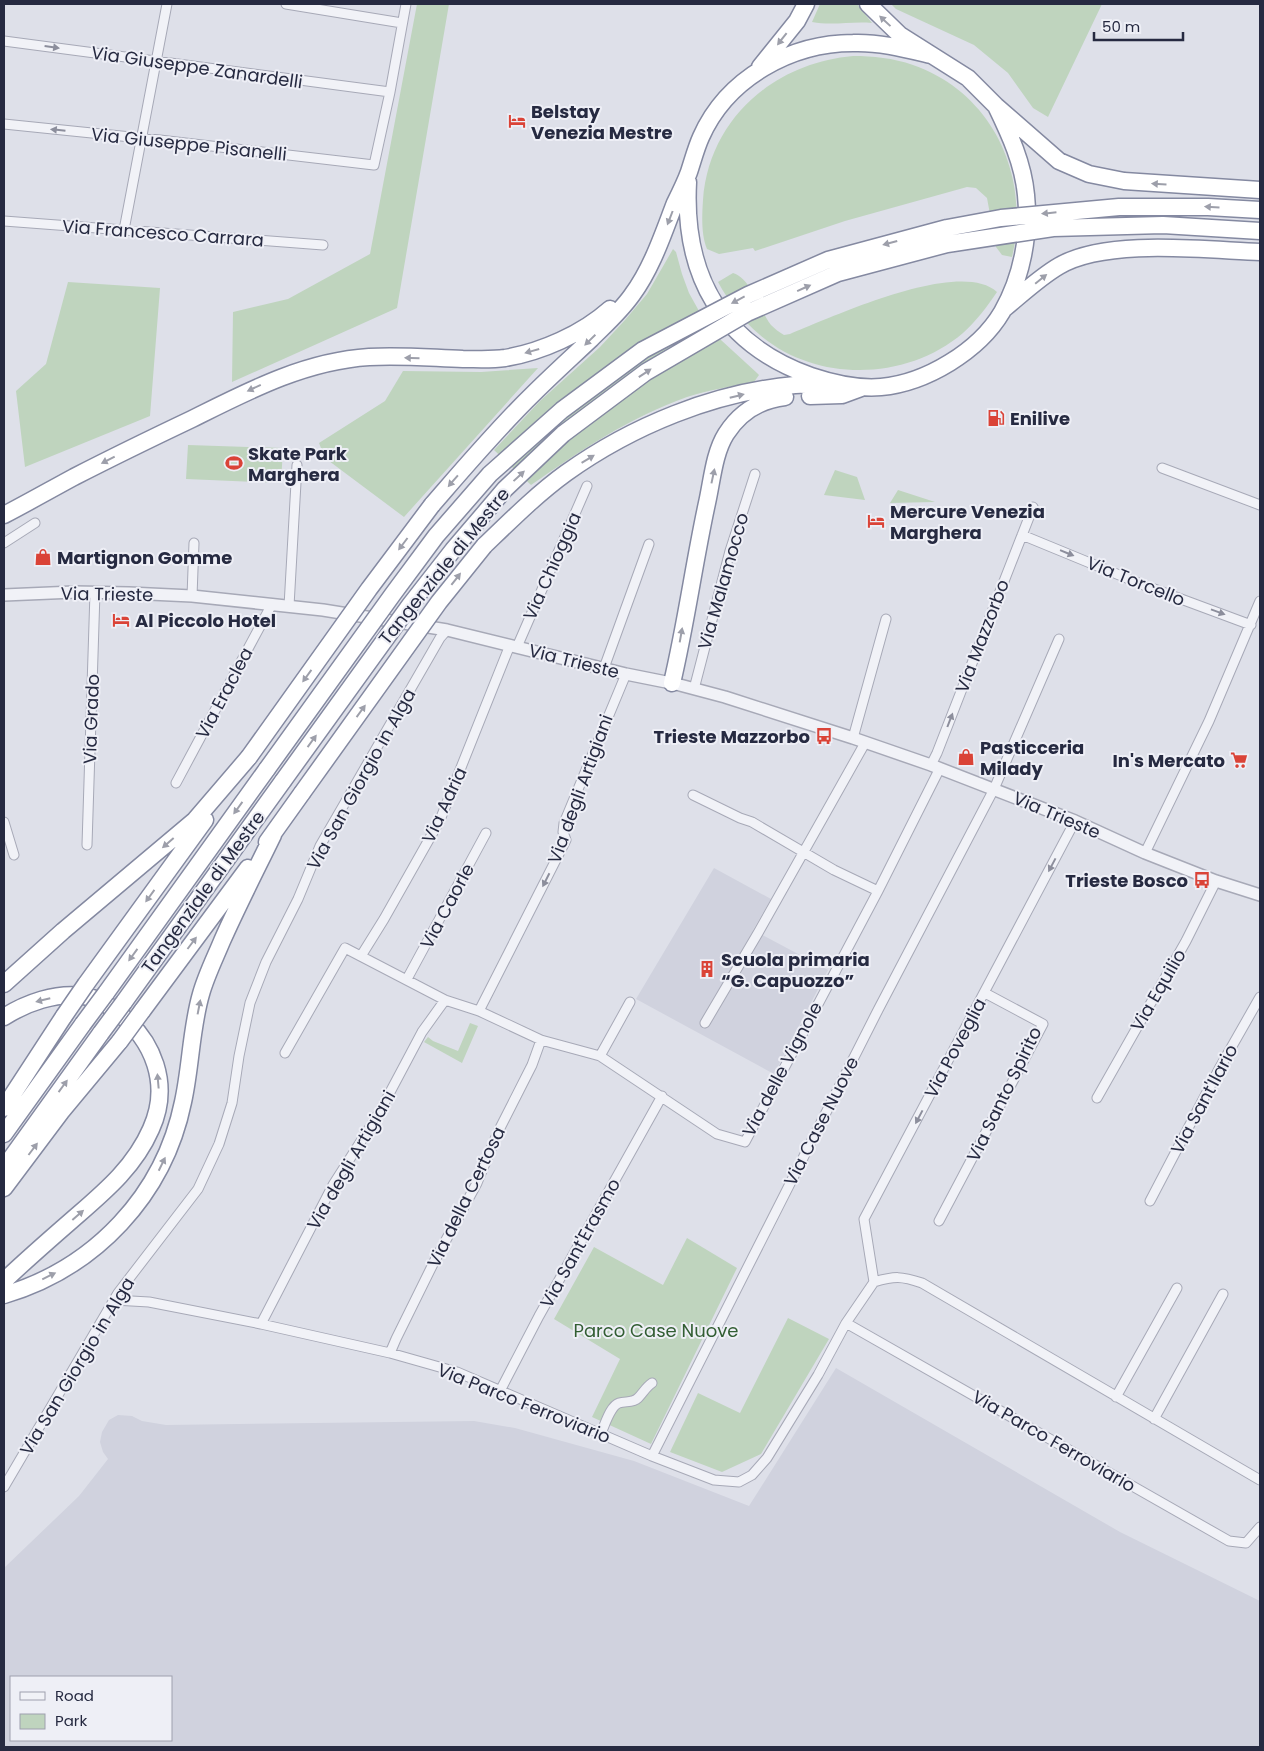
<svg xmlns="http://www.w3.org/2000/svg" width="1264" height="1751" viewBox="0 0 1264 1751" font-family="Poppins,sans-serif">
	<rect width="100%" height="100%" fill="#dee0e9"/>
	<path fill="#d0d2de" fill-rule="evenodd" d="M 714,868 L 771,899 L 753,930 L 828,970 L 774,1074 L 636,999 Z
		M 836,1368 L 1120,1532 L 1260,1601 L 1260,1747 L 4,1747 L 4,1568 L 79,1496 L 108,1459 L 103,1452 L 100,1442 L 102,1432 L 109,1420 L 118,1415 L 132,1416 L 142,1421 L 166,1425 L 474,1421 L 515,1428 L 634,1461 L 749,1506 ZM 11,1677 L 171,1677 L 171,1740 L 11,1740 Z"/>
	<path fill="#bfd4be" d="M 417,4 L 449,4 L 397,308 L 232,382 L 233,312 L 288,299 L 370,254 Z
		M 820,4 L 857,4 L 872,23 C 852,21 832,26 812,22 Z
		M 891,4 L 1102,4 L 1048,117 L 1033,108 L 1008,73 L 974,45 L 896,9 Z
		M 853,56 C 873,56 893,58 913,65 C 993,93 1031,176 1012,257 L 1002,255 L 996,247 L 987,198 L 976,188 L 967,187 L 845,221 L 755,251 L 753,248 L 719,254 L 707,249 C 701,235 702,215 703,200 C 709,119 774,63 853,56 Z
		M 673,249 L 676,252 L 682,274 L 689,293 L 709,329 L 757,373 L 759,375 L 754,382 C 732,386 709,390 687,397 C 630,417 580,451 531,485 L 494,450 L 540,401 L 600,347 L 625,320 L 647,294 Z
		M 733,273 C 752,279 759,310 771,325 C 775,329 779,332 784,335 L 790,334 C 833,317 959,258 997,292 C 987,307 976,321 963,333 C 907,381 817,383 760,335 C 742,320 729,302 718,282 Z
		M 68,282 L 160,288 L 150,416 L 25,467 L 16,391 L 46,364 Z
		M 538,368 L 404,517 L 325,458 L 319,443 L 385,401 L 403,371 L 481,372 Z
		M 188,445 L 283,448 L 281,483 L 186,479 Z
		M 835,470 L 857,477 L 865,500 L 824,495 Z
		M 898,490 L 935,502 L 890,503 Z
		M 470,1023 L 478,1026 L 462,1063 L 424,1042 L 428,1037 L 433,1041 L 458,1051 Z
		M 687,1238 L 737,1268 L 651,1444 L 592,1417 L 620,1359 L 554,1319 L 594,1247 L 663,1285 Z
		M 788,1318 L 829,1339 L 761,1454 L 722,1472 L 670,1452 L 698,1393 L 740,1413 Z"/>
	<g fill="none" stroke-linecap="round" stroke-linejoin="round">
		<g stroke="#a7a9b7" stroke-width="11">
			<path id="minor" d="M 286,4 L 402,23
				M 4,41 L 390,92
				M 4,124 L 160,140 L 374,165 L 390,92 L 406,4
				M 4,221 L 323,245
				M 124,230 L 167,4
				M 1162,468 L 1260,505
				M 1022,535 L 1146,586 L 1251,625
				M 4,543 L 35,523
				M 192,596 L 194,543
				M 289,606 L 297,465
				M 517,647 L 587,486
				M 604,668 L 649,544
				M 694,689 L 730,551 L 755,474
				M 853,738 L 886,619
				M 931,765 L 937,753 L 1033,507
				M 176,783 L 272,604
				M 693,795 L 740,818 L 752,822 L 834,870 L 878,891
				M 4,822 L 14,855
				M 87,845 L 95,592
				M 1145,853 L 1209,721 L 1260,601
				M 361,956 L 384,919 L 440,820 L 510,645
				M 407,979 L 486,833
				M 479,1011 L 566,840 L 563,832 L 564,823 L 626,674
				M 705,1023 L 758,933 L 865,743
				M 285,1053 L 345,948 L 445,1000 L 479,1011 L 541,1040 L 600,1056 L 717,1134 L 745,1142 L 878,891 L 940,768
				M 600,1056 L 630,1002
				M 1097,1098 L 1186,941 L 1216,881
				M 1150,1201 L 1219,1069 L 1260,997
				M 939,1221 L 1043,1024 L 985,993
				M 874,1282 L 864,1219 L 1075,821
				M 114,1300 L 149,1302 L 261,1324 L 390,1353 L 457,1372 L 652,1456 L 714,1480 L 739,1482 L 752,1475 L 767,1458 L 818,1375 L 846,1323 L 874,1282 C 895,1276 901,1276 922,1283 L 1260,1480
				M 846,1323 L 1229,1541 L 1246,1543 L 1260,1527
				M 261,1324 L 333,1185 L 379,1113 L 422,1032 L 445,1000
				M 390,1353 L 396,1339 L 434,1262 L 477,1183 L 498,1132 L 532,1065 L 541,1040
				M 500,1391 L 539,1316 L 662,1096
				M 1116,1397 L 1177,1288
				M 1154,1419 L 1223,1294
				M 601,1433 C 605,1425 610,1406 619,1403 C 626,1401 633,1403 638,1398 C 643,1393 646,1387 652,1383
				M 652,1456 L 878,1010 L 994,789 L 1059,639
				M 4,1487 L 118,1293 L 198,1189 L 219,1144 L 232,1103 L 239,1056 L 250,1003 L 266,962 L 298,899 L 320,846 L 440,638 L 447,630"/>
		</g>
		<g stroke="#a7a9b7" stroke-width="14">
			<path id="tertiary" d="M 4,595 L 74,592 L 129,593 L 192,596 L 323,610 L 447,630 L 626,674 L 676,684 L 725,697 L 853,738 L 931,765 L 1075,821 L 1145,853 L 1216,881 L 1260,895"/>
		</g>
		<g stroke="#8489a1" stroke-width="19">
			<path id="motorway" d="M 868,4 L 900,35 L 968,78 L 996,106 L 1059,161 L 1089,174 L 1124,181 L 1260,190
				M 760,67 L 797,21 L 806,4
				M 688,182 C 683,275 721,344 811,376 C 832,383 858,389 881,387 C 926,383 979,351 1002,312 C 1022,277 1030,235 1026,195 C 1023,163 1010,135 996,106
				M 1005,308 C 1022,294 1040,277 1059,266 C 1106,238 1206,250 1260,252
				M 810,396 L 842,395 L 861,388
				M 432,505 C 465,467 497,429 533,394 C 552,375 572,357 591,339 C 605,325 620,312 632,295 C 652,268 663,234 675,203 C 680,193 685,183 689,172 C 693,160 696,148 701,137 C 727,78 791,43 853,43 C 880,42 906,49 931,55
				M 4,515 C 27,503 50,490 74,477 C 113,457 152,438 192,419 C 248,391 305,361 369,357 C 400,355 432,358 463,359 C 477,359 491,360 505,358 C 541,352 582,334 610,309
				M 484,546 C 510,521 537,494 566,473 C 632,426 714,392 795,385 C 805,384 815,386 825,386
				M 672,683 C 686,624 694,563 707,503 C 712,481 714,453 726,434 C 740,412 759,400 785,397
				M 267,842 L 302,793
				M 4,984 L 63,931 L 195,820 L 249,757
				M 86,984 L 205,820
				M 106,993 L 267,769
				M 124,1002 L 283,781
				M 142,1011 L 248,868
				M 4,1017 C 26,1003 56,992 83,996 C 96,997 107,1004 117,1012 C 154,1040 171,1085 151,1129 C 134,1168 103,1193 72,1220 C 49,1240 26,1260 4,1281
				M 4,1108 L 64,1016
				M 4,1134 L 83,1024
				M 4,1168 L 101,1033
				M 4,1188 L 61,1112 L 120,1041
				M 4,1295 C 95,1268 164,1195 183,1102 C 191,1066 191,1028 201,994 C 206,976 215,958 222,941 C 238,905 256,870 273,835"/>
		</g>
		<use href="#minor" stroke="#f1f2f7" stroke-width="9"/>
		<use href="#tertiary" stroke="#f1f2f7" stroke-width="11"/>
		<use href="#motorway" stroke="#fff" stroke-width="16"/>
		<g stroke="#8489a1" stroke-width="19" stroke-linecap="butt">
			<path id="motorway-bridge" d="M 249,757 L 369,589 L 432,505
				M 267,769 L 393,594 L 436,536 L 490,474 L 562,410 L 643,350 L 748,295 L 828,260 L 947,228 L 1001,218 L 1119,207 L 1208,207 L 1260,210
				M 283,781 L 410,605 L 453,550 L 505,489 L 563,434 L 646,372 L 747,313 L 838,273 L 947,244 L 1053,228 L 1163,225 L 1260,231
				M 302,793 L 439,602 L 484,546
				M 64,1016 L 86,984
				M 83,1024 L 106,993
				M 101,1033 L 124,1002
				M 120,1041 L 142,1011"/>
		</g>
		<use href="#motorway-bridge" stroke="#fff" stroke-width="16"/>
	</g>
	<defs><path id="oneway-solid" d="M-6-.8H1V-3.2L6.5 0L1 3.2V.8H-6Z" transform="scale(1.25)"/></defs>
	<g fill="#9d9faa">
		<use href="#oneway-solid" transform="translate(885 21) rotate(-137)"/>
		<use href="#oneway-solid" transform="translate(782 39) rotate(128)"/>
		<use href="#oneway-solid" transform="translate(1159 184) rotate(-177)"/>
		<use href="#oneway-solid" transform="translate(1212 207) rotate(-177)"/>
		<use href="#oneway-solid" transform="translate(1049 213) rotate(174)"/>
		<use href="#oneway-solid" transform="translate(670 218) rotate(111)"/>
		<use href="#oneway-solid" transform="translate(890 243) rotate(165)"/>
		<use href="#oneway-solid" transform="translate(1041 279) rotate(-39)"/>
		<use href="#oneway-solid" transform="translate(804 288) rotate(-24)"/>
		<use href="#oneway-solid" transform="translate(738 300) rotate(152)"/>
		<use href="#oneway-solid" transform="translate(590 340) rotate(136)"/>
		<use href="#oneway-solid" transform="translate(532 351) rotate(164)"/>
		<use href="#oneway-solid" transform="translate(412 358) rotate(-179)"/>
		<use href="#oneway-solid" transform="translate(645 373) rotate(-34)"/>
		<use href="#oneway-solid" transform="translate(254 388) rotate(155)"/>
		<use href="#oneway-solid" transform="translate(737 396) rotate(-14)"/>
		<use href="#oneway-solid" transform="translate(588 459) rotate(-31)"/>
		<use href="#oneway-solid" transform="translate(108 460) rotate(153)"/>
		<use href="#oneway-solid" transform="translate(519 476) rotate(-43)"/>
		<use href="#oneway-solid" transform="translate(713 476) rotate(-78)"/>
		<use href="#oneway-solid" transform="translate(453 481) rotate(131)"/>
		<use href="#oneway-solid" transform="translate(403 544) rotate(127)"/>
		<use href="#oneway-solid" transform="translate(456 579) rotate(-52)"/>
		<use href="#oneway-solid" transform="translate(681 635) rotate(-80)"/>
		<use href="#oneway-solid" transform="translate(307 676) rotate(126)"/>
		<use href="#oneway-solid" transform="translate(361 711) rotate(-54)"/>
		<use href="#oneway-solid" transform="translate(312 741) rotate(-54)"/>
		<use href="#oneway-solid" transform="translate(238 808) rotate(126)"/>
		<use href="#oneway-solid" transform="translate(168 843) rotate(139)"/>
		<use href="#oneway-solid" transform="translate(150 896) rotate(126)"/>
		<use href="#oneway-solid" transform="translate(192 943) rotate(-53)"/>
		<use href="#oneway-solid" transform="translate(133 955) rotate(126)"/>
		<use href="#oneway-solid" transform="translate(43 1000) rotate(166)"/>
		<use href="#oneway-solid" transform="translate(199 1007) rotate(-79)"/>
		<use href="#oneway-solid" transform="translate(158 1081) rotate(-95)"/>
		<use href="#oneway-solid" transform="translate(63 1086) rotate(-54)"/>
		<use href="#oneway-solid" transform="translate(33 1149) rotate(-53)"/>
		<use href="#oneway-solid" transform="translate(162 1164) rotate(-64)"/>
		<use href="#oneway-solid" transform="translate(78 1215) rotate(-41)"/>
		<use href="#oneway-solid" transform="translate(49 1276) rotate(-26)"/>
	</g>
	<g fill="#8c8e9c">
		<use href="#oneway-solid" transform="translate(52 47) rotate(8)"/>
		<use href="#oneway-solid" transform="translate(58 130) rotate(-174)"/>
		<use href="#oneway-solid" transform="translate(1067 553) rotate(22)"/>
		<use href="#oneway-solid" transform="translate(1218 612) rotate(20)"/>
		<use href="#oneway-solid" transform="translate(950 720) rotate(-69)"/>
		<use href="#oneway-solid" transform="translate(1052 865) rotate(118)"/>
		<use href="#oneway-solid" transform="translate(546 880) rotate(117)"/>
		<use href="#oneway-solid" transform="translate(919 1117) rotate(118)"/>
	</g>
	<defs>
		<g id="hotel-bare" transform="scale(1.35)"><path d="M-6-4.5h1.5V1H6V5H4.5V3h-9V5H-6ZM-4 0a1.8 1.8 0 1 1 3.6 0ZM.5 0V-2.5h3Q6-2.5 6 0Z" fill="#da4337" stroke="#eeeff6" stroke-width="2.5" paint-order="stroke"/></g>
		<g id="fuel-bare" transform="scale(1.35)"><path d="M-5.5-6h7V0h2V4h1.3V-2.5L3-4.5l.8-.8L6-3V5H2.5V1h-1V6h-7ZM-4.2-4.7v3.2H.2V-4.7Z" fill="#da4337" stroke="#eeeff6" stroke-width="2.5" paint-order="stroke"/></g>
		<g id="stadium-bare" transform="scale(1.35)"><path d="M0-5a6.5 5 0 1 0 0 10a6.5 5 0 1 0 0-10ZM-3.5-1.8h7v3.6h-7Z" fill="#da4337" stroke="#eeeff6" stroke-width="2.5" paint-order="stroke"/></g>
		<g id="shop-bare" transform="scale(1.35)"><path d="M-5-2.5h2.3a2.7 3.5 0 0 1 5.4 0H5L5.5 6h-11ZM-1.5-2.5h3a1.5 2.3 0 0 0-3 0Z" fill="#da4337" stroke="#eeeff6" stroke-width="2.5" paint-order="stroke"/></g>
		<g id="bus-bare" transform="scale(1.35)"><path d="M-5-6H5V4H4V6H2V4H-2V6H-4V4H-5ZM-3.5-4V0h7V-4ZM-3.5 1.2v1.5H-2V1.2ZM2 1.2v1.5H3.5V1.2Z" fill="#da4337" stroke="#eeeff6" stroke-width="2.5" paint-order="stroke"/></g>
		<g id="supermarket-bare" transform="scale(1.35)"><path d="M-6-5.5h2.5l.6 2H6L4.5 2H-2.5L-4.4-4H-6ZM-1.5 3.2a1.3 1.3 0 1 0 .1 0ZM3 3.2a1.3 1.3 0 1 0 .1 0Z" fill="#da4337" stroke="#eeeff6" stroke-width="2.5" paint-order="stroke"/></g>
		<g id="building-bare" transform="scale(1.35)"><path d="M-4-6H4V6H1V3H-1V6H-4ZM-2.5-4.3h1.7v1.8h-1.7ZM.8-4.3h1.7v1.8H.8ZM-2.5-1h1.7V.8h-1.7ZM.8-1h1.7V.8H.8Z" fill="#da4337" stroke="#eeeff6" stroke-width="2.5" paint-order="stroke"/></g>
	</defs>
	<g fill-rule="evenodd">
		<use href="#hotel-bare" x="517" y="121"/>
		<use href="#fuel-bare" x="996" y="418"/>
		<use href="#stadium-bare" x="234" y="463"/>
		<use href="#hotel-bare" x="876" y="521"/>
		<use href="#shop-bare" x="43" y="557"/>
		<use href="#hotel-bare" x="121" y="620"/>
		<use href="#bus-bare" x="824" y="736"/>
		<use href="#shop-bare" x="966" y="757"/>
		<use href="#supermarket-bare" x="1239" y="760"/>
		<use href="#bus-bare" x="1202" y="880"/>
		<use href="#building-bare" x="707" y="969"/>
	</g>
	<g text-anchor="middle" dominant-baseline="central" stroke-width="4" stroke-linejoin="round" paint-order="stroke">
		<g font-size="18" fill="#262a41" stroke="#eeeff6">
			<text transform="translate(197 67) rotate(8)">Via Giuseppe Zanardelli</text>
			<text transform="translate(189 144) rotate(6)">Via Giuseppe Pisanelli</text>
			<text transform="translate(163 233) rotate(4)">Via Francesco Carrara</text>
			<text transform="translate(444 566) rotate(-51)">Tangenziale di Mestre</text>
			<text transform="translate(552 566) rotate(-66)">Via Chioggia</text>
			<text transform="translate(723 581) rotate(-74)">Via Malamocco</text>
			<text transform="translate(1136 581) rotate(22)">Via Torcello</text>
			<text transform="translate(107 594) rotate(1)">Via Trieste</text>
			<text transform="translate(982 636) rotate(-69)">Via Mazzorbo</text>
			<text transform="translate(574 661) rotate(14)">Via Trieste</text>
			<text transform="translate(224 693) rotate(-62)">Via Eraclea</text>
			<text transform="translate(91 719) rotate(-88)">Via Grado</text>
			<text transform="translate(361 779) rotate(-61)">Via San Giorgio in Alga</text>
			<text transform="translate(580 789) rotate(-70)">Via degli Artigiani</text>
			<text transform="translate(444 805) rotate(-65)">Via Adria</text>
			<text transform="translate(1057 815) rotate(23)">Via Trieste</text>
			<text transform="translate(203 892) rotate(-54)">Tangenziale di Mestre</text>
			<text transform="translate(447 906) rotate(-62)">Via Caorle</text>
			<text transform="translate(1158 990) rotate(-60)">Via Equilio</text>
			<text transform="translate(955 1048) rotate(-62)">Via Poveglia</text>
			<text transform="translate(782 1069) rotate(-62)">Via delle Vignole</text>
			<text transform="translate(1004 1094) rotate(-64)">Via Santo Spirito</text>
			<text transform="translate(1204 1099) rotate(-62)">Via Sant'Ilario</text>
			<text transform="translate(821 1121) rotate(-63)">Via Case Nuove</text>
			<text transform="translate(351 1160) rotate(-60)">Via degli Artigiani</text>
			<text transform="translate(466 1197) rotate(-64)">Via della Certosa</text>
			<text transform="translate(580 1243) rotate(-61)">Via Sant'Erasmo</text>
			<text transform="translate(77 1366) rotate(-59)">Via San Giorgio in Alga</text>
			<text transform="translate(524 1403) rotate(22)">Via Parco Ferroviario</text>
			<text transform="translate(1054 1441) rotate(30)">Via Parco Ferroviario</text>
		</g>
		<g font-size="18" font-weight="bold" fill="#262a41" stroke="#eeeff6" text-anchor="start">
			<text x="531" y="111">Belstay<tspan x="531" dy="21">Venezia Mestre</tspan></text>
			<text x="1010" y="418">Enilive</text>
			<text x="248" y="453">Skate Park<tspan x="248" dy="21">Marghera</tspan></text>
			<text x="890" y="511">Mercure Venezia<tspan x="890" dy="21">Marghera</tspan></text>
			<text x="57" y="557">Martignon Gomme</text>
			<text x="135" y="620">Al Piccolo Hotel</text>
			<text x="810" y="736" text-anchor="end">Trieste Mazzorbo</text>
			<text x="980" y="747">Pasticceria<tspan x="980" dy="21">Milady</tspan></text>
			<text x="1225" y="760" text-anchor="end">In's Mercato</text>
			<text x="1188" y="880" text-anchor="end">Trieste Bosco</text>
			<text x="721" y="959">Scuola primaria<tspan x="721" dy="21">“G. Capuozzo”</tspan></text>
		</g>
		<g font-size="18" fill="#325e33" stroke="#eeeff6">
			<text x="656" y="1330">Parco Case Nuove</text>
		</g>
	</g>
	<rect width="1264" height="1751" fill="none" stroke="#262a41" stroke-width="10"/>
	<rect x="10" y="1676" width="162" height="65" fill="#eeeff6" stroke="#9ea0ae"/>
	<rect x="20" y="1692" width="25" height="8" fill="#f1f2f7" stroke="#9ea0ae"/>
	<text x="55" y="1701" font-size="15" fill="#262a41">Road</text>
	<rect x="20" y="1714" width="25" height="15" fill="#bfd4be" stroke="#9ea0ae"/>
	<text x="55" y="1726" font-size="15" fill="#262a41">Park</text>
	<path d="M1094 32v8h89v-8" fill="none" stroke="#262a41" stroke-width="2.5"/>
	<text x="1102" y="32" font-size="15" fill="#262a41" stroke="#eeeff6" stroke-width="4" paint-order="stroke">50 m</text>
</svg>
